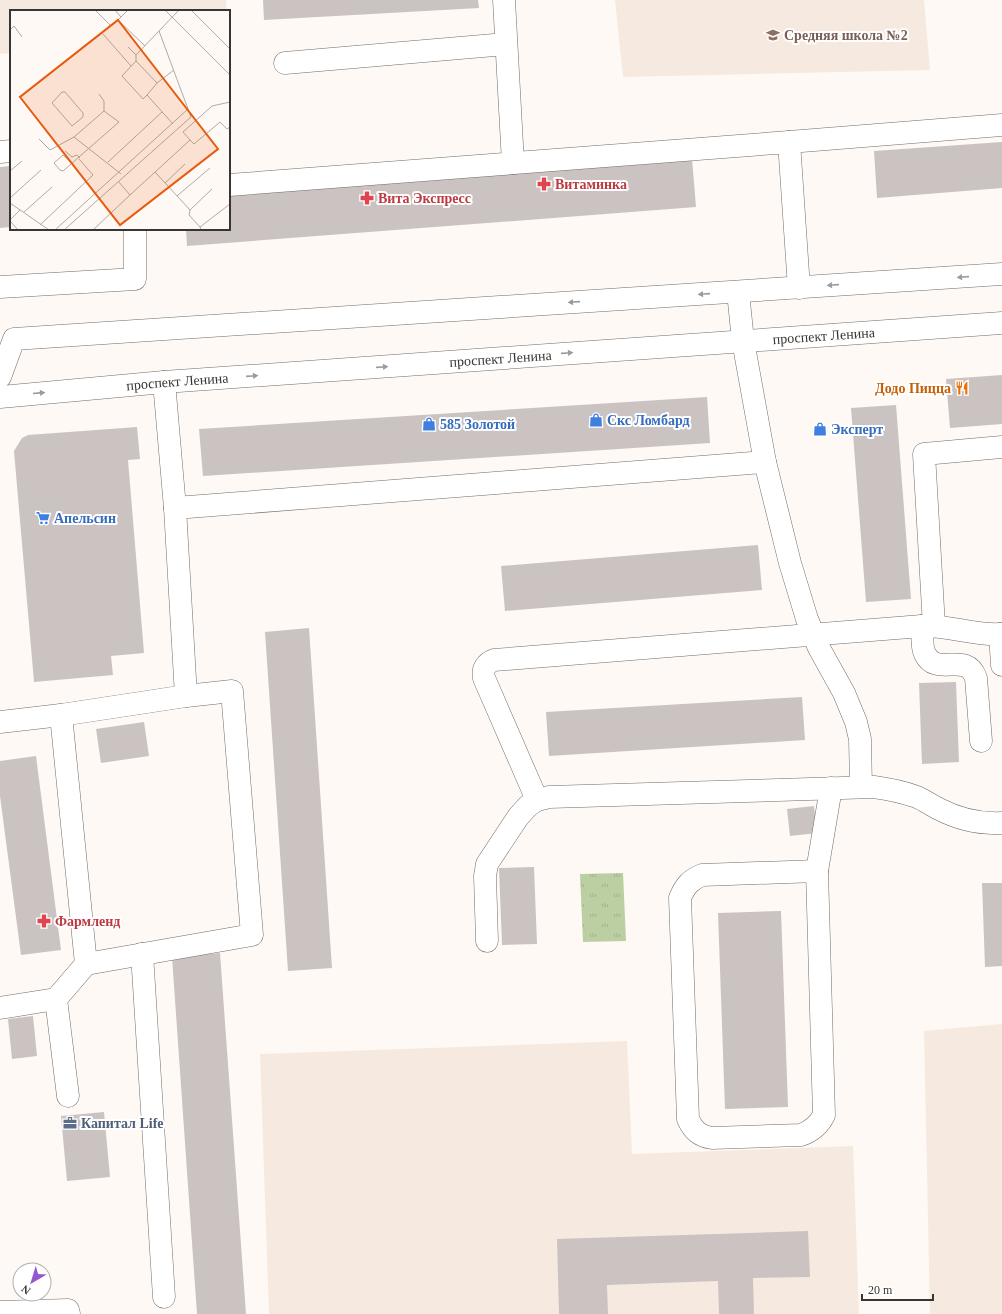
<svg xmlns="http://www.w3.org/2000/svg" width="1002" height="1314" viewBox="0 0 1002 1314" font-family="'Times New Roman',serif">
	<defs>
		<pattern id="park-tufts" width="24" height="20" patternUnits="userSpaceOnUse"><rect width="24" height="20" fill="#bbcfa2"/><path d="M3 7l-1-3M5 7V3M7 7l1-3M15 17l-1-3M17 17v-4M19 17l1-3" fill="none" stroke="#a2b28c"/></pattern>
	</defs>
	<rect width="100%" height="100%" fill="#fef9f4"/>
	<path fill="#f6eae0" d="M 0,0 L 226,0 L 227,11 L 11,11 L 11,53 L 0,54 Z
		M 615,0 L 924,0 L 930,70 L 623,77 Z
		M 1002,1024 L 1002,1314 L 930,1314 L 924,1031 Z
		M 627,1041 L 632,1154 L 853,1146 L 859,1314 L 269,1314 L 260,1054 Z"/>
	<path fill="url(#park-tufts)" d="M 623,873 L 626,941 L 583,942 L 580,874 Z"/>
	<path fill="#cac3c2" d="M 263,0 L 478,0 L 479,8 L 264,20 Z
		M 1002,142 L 1002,188 L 877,198 L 874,151 Z
		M 692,159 L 696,207 L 187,246 L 186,229 L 229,229 L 229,194 Z
		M 11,166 L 11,227 L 0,228 L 0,167 Z
		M 1002,375 L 1002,424 L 950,428 L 946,379 Z
		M 707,397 L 710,443 L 203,476 L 199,429 Z
		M 896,405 L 911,599 L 866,602 L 851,408 Z
		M 137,427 L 140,459 L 128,460 L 144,653 L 111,656 L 113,675 L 34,682 L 14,451 L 22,438 L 28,435 Z
		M 758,545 L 762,590 L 505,611 L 501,566 Z
		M 309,628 L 332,968 L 288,971 L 265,632 Z
		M 956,682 L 959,762 L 922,764 L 919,683 Z
		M 802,697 L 805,740 L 549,756 L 546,712 Z
		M 144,722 L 149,756 L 101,763 L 96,729 Z
		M 36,756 L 61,950 L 21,955 L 0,796 L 0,761 Z
		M 814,806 L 817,833 L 790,836 L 787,809 Z
		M 534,867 L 537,944 L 502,945 L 499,868 Z
		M 982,883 L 1002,883 L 1002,966 L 985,967 Z
		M 781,911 L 788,1107 L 725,1109 L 718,913 Z
		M 220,953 L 246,1314 L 197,1314 L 172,957 Z
		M 33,1016 L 37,1056 L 12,1059 L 8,1019 Z
		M 104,1112 L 110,1177 L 67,1181 L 61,1116 Z
		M 808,1231 L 810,1277 L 753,1278 L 754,1314 L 719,1314 L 718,1281 L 607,1285 L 608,1314 L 559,1314 L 557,1239 Z"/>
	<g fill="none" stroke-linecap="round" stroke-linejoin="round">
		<g stroke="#716c68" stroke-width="23">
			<g id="minor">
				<path d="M 504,0 L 513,163"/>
				<path d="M 285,63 L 506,44"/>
				<path d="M 789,142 L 1002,125"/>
				<path d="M 0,152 L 11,151"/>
				<path d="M 229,185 L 789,142 L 799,288"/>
				<path d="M 0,287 L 135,279 L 135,229"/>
				<path d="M 738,292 L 743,341 L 765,462 L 790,563 L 807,619 L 819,648 L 844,693 L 856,722 L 860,739 L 861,787"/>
				<path d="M 0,377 L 14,339 L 1002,274"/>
				<path id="s1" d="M 0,397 L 164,382 L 1002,323"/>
				<path d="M 175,508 L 765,462"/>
				<path d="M 922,626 C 923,634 921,647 925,654 C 937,678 966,650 976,678 L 981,741"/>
				<path d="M 934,626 L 924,454 L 1002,447"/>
				<path d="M 1000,634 L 1002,665"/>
				<path d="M 0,722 L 61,715"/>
				<path d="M 537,800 L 484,678 C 482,669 486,663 494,660 L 922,626 C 949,625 975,636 1002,634"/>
				<path d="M 817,871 L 824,1115 C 819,1125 812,1131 801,1135 L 712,1138 C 699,1136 693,1130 688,1119 L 680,898 C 685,886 690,880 702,875 Z"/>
				<path d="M 817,871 L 831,788"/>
				<path d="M 487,941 L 485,876 L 487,864 L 518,817 L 528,806 L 537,800 L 549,797 L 874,787 C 889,789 903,792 917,797 C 924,800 931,805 939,809 C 958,819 980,824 1002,823"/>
				<path d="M 142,954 L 164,1297"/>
				<path d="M 86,964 L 252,935 L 232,691 L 186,696"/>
				<path d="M 0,1008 L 56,999"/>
				<path d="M 68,1096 L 56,999 L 86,964 L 61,715 L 186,696 L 175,508 L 164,382"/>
				<path d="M 0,1312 L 68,1310 L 69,1314"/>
			</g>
		</g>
		<use href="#minor" stroke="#fff" stroke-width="22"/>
	</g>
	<defs><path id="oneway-solid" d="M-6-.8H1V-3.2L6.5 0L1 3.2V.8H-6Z"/></defs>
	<g fill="#9c9a9a">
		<use href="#oneway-solid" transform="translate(963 277) rotate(176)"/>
		<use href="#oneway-solid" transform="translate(833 285) rotate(176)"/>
		<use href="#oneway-solid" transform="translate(704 294) rotate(176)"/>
		<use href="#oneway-solid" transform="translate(574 302) rotate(176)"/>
		<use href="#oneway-solid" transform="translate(567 353) rotate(-4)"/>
		<use href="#oneway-solid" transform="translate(382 367) rotate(-4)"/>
		<use href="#oneway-solid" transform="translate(252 376) rotate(-4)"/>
		<use href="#oneway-solid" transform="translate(39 393) rotate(-5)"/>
	</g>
	<defs>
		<g id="school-bare" transform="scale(1.08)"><path d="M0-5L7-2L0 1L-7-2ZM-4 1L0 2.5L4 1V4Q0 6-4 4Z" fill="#8d6e63" stroke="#fff" stroke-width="2.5" paint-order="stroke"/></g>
		<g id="pharmacy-bare" transform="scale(1.08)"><path d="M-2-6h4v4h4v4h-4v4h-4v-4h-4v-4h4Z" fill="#e0444e" stroke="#fff" stroke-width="2.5" paint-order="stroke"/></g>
		<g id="restaurant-bare" transform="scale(1.08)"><path d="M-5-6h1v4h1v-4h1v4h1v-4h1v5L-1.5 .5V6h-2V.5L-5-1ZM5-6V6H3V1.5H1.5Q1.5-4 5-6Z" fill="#e8710a" stroke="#fff" stroke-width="2.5" paint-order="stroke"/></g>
		<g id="shop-bare" transform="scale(1.08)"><path d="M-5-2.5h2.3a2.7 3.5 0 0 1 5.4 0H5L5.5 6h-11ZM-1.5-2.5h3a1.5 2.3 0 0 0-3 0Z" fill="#3f7fe0" stroke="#fff" stroke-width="2.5" paint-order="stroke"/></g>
		<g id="supermarket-bare" transform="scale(1.08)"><path d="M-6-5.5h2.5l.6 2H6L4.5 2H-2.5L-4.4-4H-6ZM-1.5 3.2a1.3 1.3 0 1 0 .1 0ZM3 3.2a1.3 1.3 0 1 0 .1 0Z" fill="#3f7fe0" stroke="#fff" stroke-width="2.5" paint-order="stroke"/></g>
		<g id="office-bare" transform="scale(1.08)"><path d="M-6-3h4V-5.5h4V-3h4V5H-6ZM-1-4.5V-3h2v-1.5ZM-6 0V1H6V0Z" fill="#5c6f8a" stroke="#fff" stroke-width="2.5" paint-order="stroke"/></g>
	</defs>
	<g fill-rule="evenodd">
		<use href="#school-bare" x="773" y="35"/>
		<use href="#pharmacy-bare" x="544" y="184"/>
		<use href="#pharmacy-bare" x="367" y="198"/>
		<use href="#restaurant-bare" x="962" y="388"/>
		<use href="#shop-bare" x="596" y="420"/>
		<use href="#shop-bare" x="429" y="424"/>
		<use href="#shop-bare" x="820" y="429"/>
		<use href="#supermarket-bare" x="43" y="518"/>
		<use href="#pharmacy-bare" x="44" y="921"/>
		<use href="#office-bare" x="70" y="1123"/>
	</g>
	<g text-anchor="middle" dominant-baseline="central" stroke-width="4" stroke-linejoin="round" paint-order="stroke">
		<g font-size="14" font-weight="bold" fill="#785e54" stroke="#fff" text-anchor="start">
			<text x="784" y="35">Средняя школа №2</text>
		</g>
		<g font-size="14" font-weight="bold" fill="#be3a42" stroke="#fff" text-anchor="start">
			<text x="555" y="184">Витаминка</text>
			<text x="378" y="198">Вита Экспресс</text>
			<text x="55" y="921">Фармленд</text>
		</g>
		<g font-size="14" fill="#383634" stroke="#fff">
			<text stroke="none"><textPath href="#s1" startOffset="826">проспект Ленина</textPath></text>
			<text stroke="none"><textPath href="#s1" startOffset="502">проспект Ленина</textPath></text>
			<text stroke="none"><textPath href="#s1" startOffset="178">проспект Ленина</textPath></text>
		</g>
		<g font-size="14" font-weight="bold" fill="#c56008" stroke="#fff" text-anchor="end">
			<text x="951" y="388">Додо Пицца</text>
		</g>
		<g font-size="14" font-weight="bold" fill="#366cbe" stroke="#fff" text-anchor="start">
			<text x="607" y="420">Скс Ломбард</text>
			<text x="440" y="424">585 Золотой</text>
			<text x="831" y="429">Эксперт</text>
			<text x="54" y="518">Апельсин</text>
		</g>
		<g font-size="14" font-weight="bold" fill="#4e5e75" stroke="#fff" text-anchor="start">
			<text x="81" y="1123">Капитал Life</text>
		</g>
	</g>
	<g transform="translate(10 10)">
		<rect width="220" height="220" fill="#fef9f4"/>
		<path fill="none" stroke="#afaba7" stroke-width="1" d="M 85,0 L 101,16 L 108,10M 105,0 L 111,7 L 118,0M 155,0 L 220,65M 181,0 L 220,39M 111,7 L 108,10 L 135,36M 0,20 L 4,16 L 12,27M 93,24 L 121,56M 118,37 L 126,45 L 126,51 L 147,73 L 137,85 L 163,114M 126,45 L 149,21M 126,51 L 112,66 L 133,89 L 137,85M 147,73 L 164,60M 52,82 L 55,82 L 73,103 L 73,107 L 62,116 L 42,93 ZM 64,127 L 111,164M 29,129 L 40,140 L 64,127 L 94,101 L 94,91 L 89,84M 180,130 L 173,122 L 202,96 L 220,92M 55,141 L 62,147 L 67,145 L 70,148M 98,152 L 152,102M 62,153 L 53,145 L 44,153 L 50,160 L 53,161 L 109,112 L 94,101M 0,161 L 12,151M 145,162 L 180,200 L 179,205 L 190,217M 108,171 L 120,185 L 180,130 L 184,134 L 210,112 L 217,119 L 220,117M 155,173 L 175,154M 167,186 L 200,158M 0,188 L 31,160M 0,193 L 39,220M 180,200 L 202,179M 14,202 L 42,177M 0,210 L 10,200M 0,211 L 8,220M 30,215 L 83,165 L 69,149M 45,220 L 178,99M 54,220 L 181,107 L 149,21 L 169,0M 83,220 L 120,185M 191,220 L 190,217 L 220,194"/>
		<path fill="#e8590c" fill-opacity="0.15" stroke="#e8590c" stroke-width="2" d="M 108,10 L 208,139 L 110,215 L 10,87 Z"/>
		<rect width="220" height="220" fill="none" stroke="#383634" stroke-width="2"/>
	</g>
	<g transform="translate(32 1282) rotate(218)"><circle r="19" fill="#ffffff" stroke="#afafae"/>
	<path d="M0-3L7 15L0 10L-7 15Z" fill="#9459d0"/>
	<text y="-6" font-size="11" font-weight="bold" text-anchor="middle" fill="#383634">N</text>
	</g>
	<path d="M862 1294v6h71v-6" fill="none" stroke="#383634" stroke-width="2"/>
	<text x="868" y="1294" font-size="12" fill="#383634" stroke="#ffffff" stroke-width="3" paint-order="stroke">20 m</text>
</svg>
